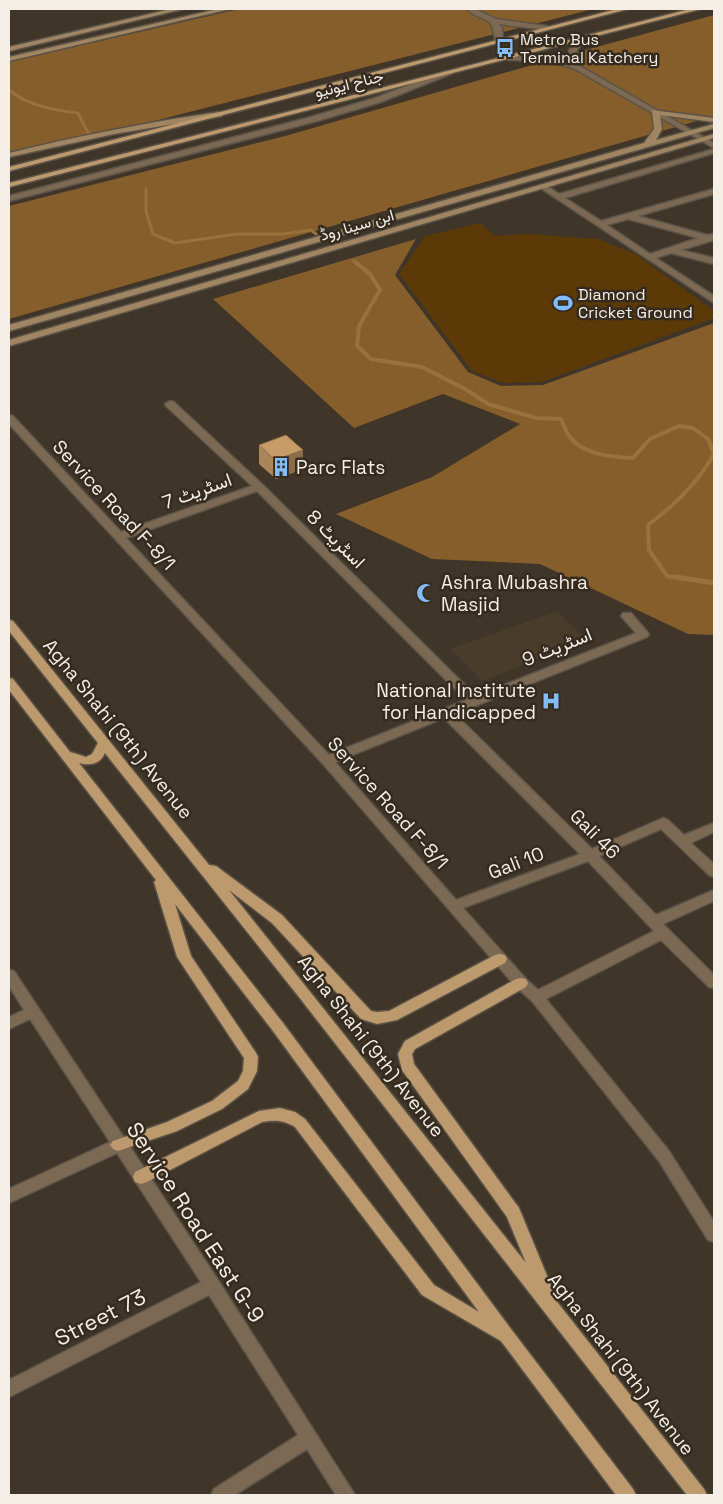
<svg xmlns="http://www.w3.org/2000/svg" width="723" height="1504" viewBox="0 0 723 1504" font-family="'Space Grotesk',Vazirmatn,sans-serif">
	<rect width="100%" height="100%" fill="#3f3529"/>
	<path fill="#4a3c2a" d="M 557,611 L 587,640 L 482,681 L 450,649 Z"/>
	<path fill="#5c3a07" d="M 480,223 L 495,236 L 528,234 L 598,239 L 637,255 L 714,311 L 714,318 L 542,382 L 503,383 L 472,371 L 399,274 L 425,236 Z"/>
	<path fill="#855e2b" d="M 239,9 L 593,9 L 9,158 L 9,62 Z
		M 714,15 L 714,116 L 9,319 L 9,206 L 285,136 L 567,55 Z
		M 416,239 L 395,275 L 468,372 L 501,386 L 543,385 L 714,323 L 714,635 L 688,634 L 540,564 L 432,559 L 336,514 L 432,477 L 520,424 L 443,394 L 354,428 L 213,299 Z"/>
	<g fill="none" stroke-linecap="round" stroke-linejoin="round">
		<path stroke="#99713d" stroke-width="3" d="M 9,90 C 29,106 53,110 78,113 L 88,133
			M 146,189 L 146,211 L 153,234 L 175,243 L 237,234 L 284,234 L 311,230 L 316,234"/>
		<path stroke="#99713d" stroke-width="4" d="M 354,261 L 370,274 L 380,290 L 359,326 L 357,346 L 371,359 L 422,367 L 465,389 L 488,404 L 536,418 L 561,419 C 564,425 566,432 570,437 C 583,455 613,457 633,458 L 650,439 L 679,426 L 693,428 L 708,439 L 714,454
			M 684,579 L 667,576 L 649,550 L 648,525 C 675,505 698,483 714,454"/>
		<path stroke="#99713d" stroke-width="5" d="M 676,577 L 714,583"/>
		<g stroke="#5c5347" stroke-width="3">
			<path id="street" d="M 467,9 L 475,9 L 496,19 L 547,26 L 551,28 L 547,30 L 499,24 L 502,28 L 503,41 L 499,43 L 495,41 C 493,12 482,24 467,9 Z
				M 580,36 L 587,38 C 578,47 573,52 578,65 L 714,143 L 714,148 L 573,68 L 544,61 L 509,60 L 505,58 L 509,56 L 544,57 L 570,63 L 569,50 Z
				M 446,71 L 453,73 L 381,102 L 317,121 L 9,201 L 9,196 L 311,117 L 375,98 Z
				M 714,149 L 714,153 L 565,198 L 601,221 L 714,189 L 714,194 L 638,216 L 707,235 L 714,234 L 714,240 L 681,250 L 714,258 L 714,264 L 671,253 L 656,258 L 714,296 L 714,303 L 539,187 L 546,185 L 559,194 ZM 628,219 L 698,238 L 650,254 L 607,225 Z
				M 170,401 L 174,402 L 263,485 L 476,696 L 636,633 L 621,616 L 623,613 L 631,613 L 649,634 L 647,637 L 455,714 L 592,849 L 663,818 L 668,820 L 684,835 L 714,823 L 714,832 L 691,843 L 714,864 L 714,877 L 709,875 L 661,829 L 599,856 L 656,915 L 714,890 L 714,901 L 663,924 L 714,975 L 714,988 L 709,987 L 661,940 L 546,999 L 669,1151 L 714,1222 L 714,1242 L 708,1240 L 659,1161 L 532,1001 L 516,987 L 323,764 L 9,424 L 9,415 L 13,416 L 121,532 L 252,486 L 166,406 L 165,404 ZM 257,491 L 466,700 L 329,755 L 126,538 ZM 444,718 L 580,854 L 456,900 L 335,762 ZM 588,861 L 654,931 L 538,990 L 526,979 L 463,908 Z
				M 9,970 L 14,971 L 218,1280 L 355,1495 L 336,1495 L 307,1449 L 235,1495 L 211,1495 L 214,1489 L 298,1435 L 209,1295 L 9,1397 L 9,1380 L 201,1282 L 117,1153 L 9,1203 L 9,1189 L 110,1142 L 30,1019 L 9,1029 L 9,1017 L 24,1010 L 9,986 Z"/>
		</g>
		<g stroke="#5c5347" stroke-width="3">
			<path id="secondary" d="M 171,9 L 183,9 L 9,51 L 9,47 Z
				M 218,9 L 230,9 L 9,61 L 9,57 Z
				M 652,110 L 714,118 L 714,122 L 660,115 L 662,129 L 656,140 L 714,124 L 714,128 L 9,331 L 9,325 L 644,143 L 654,129 Z
				M 219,112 L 222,112 L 222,116 L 114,134 L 9,157 L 9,153 C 78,136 148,122 219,112 Z
				M 714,134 L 714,138 L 9,346 L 9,340 Z"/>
		</g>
		<g stroke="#5c5347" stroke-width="3">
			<path id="primary" d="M 617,9 L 628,9 L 9,171 L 9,167 Z
				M 690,9 L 701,9 L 9,187 L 9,183 Z
				M 9,620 L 13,621 L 209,865 L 216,866 L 282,915 L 371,1011 L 377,1012 L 389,1011 L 495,955 L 500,954 L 505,955 L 507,959 L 505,963 L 397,1020 L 377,1024 L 361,1019 L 272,923 L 229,890 L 526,1263 L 507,1217 L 402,1070 L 398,1054 L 405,1041 L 516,979 L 521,978 L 526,979 L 528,983 L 526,987 L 415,1049 L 412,1054 L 414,1064 L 519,1208 L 555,1295 L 554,1298 L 704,1489 L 707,1495 L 687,1495 L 299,997 L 105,753 C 100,764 90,766 79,763 L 283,1023 L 514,1333 L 633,1489 L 636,1495 L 616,1495 L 501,1341 L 422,1295 L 295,1127 C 283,1120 275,1120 262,1122 L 147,1182 L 141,1184 L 135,1182 L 133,1177 L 135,1172 L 259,1111 L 280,1108 L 295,1112 L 305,1119 L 434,1285 L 479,1312 L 273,1031 L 175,904 L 191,956 L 256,1053 L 258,1057 L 257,1071 L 248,1089 L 222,1109 L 177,1131 L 118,1151 L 113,1149 L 110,1145 L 113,1141 L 167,1122 L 212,1101 L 238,1081 L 243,1071 L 244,1058 L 177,957 L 154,882 L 156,880 L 9,690 L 9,678 L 13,679 L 70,752 L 86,757 L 92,754 L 98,743 L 9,631 Z"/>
		</g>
		<use href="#street" fill="#7b6954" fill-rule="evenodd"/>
		<use href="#secondary" fill="#a08563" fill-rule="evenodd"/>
		<use href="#primary" fill="#bd9a6e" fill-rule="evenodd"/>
	</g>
	<path fill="#ab865a" d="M 259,445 L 303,469 L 276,479 L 259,464 Z"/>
	<path fill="#8b6d4a" d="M 303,450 L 303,469 L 276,479 L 275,460 Z"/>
	<path fill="#c79c69" stroke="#8b6d4a" d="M 286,435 L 303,450 L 275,460 L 259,445 Z"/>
	<defs>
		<g id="bus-bare" transform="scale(1.5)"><path d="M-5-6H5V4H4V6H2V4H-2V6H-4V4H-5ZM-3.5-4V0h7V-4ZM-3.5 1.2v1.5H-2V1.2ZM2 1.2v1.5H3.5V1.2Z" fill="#83bcfb" stroke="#352b1f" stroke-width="2.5" paint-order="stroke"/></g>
		<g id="stadium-bare" transform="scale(1.5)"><path d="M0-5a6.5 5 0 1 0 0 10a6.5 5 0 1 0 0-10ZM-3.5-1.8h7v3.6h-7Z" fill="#83bcfb" stroke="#352b1f" stroke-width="2.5" paint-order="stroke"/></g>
		<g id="building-bare" transform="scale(1.5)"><path d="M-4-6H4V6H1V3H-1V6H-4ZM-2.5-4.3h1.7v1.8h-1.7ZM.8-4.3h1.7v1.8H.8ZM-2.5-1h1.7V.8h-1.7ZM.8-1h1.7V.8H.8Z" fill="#83bcfb" stroke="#352b1f" stroke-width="2.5" paint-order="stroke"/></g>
		<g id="mosque-bare" transform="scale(1.5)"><path d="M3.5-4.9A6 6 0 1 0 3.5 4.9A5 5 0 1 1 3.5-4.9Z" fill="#83bcfb" stroke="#352b1f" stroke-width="2.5" paint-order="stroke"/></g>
		<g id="hospital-bare" transform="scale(1.5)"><path d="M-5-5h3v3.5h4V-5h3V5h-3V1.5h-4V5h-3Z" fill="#83bcfb" stroke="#352b1f" stroke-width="2.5" paint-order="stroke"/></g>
	</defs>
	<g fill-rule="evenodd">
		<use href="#bus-bare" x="505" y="48"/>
		<use href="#stadium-bare" x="563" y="303"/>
		<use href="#building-bare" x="281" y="467"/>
		<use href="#mosque-bare" x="426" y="593"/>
		<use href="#hospital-bare" x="551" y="701"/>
	</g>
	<g text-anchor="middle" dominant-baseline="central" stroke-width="5" stroke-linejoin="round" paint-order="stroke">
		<g font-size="16" fill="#f4eee6" stroke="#352b1f" text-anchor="start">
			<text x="520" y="39">Metro Bus<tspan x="520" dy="18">Terminal Katchery</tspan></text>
			<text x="578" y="294">Diamond<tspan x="578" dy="18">Cricket Ground</tspan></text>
		</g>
		<g font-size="16" fill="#f4eee6" stroke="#352b1f">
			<text transform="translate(349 84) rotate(-14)">جناح ایونیو</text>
			<text transform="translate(357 225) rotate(-16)">ابن سینا روڈ</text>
		</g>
		<g font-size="19" fill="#f4eee6" stroke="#352b1f" text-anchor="start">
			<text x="296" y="467">Parc Flats</text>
			<text x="441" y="582">Ashra Mubashra<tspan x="441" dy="22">Masjid</tspan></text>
			<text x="536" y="690" text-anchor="end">National Institute<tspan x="536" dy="22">for Handicapped</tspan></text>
		</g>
		<g font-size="19" fill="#f4eee6" stroke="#352b1f">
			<text transform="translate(197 491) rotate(-20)">اسٹریٹ 7</text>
			<text transform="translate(114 505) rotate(47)">Service Road F-8/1</text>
			<text transform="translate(336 539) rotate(45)">اسٹریٹ 8</text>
			<text transform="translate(557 647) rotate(-22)">اسٹریٹ 9</text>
			<text transform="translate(118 729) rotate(51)">Agha Shahi (9th) Avenue</text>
			<text transform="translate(388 803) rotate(48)">Service Road F-8/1</text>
			<text transform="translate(595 834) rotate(45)">Gali 46</text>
			<text transform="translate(516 863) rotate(-21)">Gali 10</text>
			<text transform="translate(371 1046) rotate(52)">Agha Shahi (9th) Avenue</text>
			<text transform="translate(621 1364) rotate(52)">Agha Shahi (9th) Avenue</text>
		</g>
		<g font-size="22" fill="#f4eee6" stroke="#352b1f">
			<text transform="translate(196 1222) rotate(57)">Service Road East G-9</text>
			<text transform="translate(100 1317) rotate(-27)">Street 73</text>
		</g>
	</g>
	<rect width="723" height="1504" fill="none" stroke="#f4eee6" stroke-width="20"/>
</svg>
